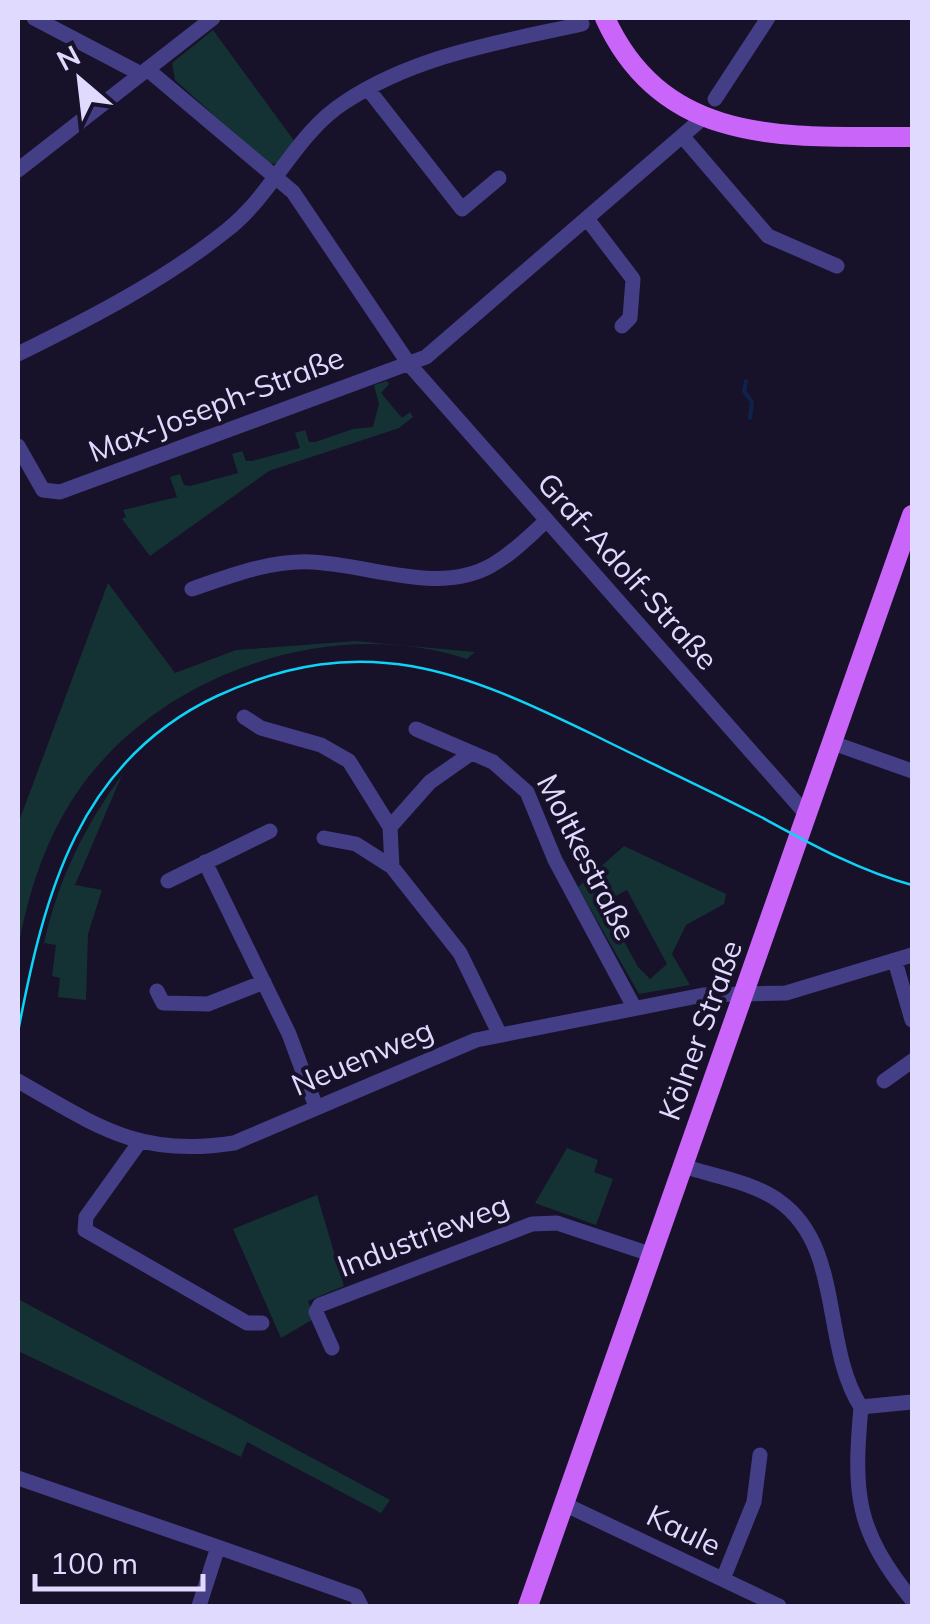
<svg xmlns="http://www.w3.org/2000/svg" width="930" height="1624" viewBox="0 0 930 1624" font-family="Mulish,sans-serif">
	<rect width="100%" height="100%" fill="#171129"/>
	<path fill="#143233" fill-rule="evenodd" d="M 213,30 L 295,142 L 280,163 L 268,164 L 175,80 L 172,63 Z
		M 387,381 L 389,384 L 381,393 L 402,418 L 410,412 L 413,417 L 399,428 L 269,471 L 150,556 L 122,519 L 126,517 L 123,510 L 177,497 L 170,477 L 180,474 L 184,485 L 190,486 L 238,473 L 232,454 L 242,451 L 246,461 L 252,461 L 300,448 L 295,433 L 305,430 L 309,442 L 315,442 L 353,429 L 373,427 L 379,404 L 374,385 Z
		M 108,583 L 175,673 L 236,650 L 355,641 L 475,652 L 467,659 C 330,614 157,674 76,794 C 44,842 28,894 18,949 L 18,824 Z
		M 122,775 L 75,885 L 102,890 L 88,934 L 86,1000 L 58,997 L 60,978 L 52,976 L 56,945 L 44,943 C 58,880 84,827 122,775 Z
		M 624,846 L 726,894 L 724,904 L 686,925 L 672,954 L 690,985 L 639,994 L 578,887 ZM 627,890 L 667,964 L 650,979 L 638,967 L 603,903 Z
		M 567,1148 L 598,1160 L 594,1172 L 613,1179 L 596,1225 L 535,1203 Z
		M 317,1195 L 344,1286 L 308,1301 L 315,1318 L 281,1338 L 233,1229 Z
		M 18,1299 L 390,1500 L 381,1513 L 247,1442 L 241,1457 L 18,1351 Z"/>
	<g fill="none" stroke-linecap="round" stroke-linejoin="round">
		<path stroke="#0f224b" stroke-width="4" d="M 746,381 L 744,391 L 752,402 L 750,418"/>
		<path stroke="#443e86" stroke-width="15" d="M 34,18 L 141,74
			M 147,69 L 293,192 L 409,364 L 807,815
			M 368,89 L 462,209 L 499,178
			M 715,99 L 768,18
			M 683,137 L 768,236 L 837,266
			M 18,170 L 213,18
			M 588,220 L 633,279 L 630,318 L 622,326
			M 18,354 C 89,319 165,280 227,230 C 274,193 295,134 345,102 C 416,55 501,42 582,24
			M 18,446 L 43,490 L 60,492 L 426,357 L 704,117
			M 192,589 C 229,576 271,560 311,562 C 368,564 439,596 492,565 C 512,554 528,537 545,522
			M 244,717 L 261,728 L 321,745 L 349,761 L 390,827 L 392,867 L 460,953 L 500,1035
			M 416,729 L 493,762 L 527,792 L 555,860 L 634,1007
			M 833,743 L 912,771
			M 390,827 L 430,782 L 470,754
			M 324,838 L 356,844 L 392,867
			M 205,862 L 289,1034 L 316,1107
			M 168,881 L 270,831
			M 895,961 L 912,1020
			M 157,991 L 163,1003 L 208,1004 L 264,982
			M 18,1081 C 97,1126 139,1158 234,1143 L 476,1040 L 703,995 L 786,993 L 912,955
			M 884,1081 L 912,1061
			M 139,1143 L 86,1217 L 85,1230 L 247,1323 L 262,1323
			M 683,1166 C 713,1176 753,1182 779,1201 C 844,1247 821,1345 861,1407 L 912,1402
			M 332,1348 L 316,1312 L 320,1305 L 532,1224 L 557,1223 L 650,1254
			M 861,1407 C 853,1496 856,1530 912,1600
			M 18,1478 L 218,1547 L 199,1606
			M 564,1504 L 779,1606
			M 218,1547 L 356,1596 L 361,1606
			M 723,1579 L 754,1502 L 760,1455"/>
		<path stroke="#ca65fa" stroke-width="20" d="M 605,18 C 665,150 793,136 912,137
			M 528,1606 L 912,515"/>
		<path stroke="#0dd4f7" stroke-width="2.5" d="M 18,1032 C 44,895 78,761 217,696 C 365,628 462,671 598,737 C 652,764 707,789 761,817 C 809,843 859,871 912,885"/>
	</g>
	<g text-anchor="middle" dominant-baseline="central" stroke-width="8" stroke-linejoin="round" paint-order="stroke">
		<g font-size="30" fill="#e0dafe" stroke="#171129">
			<text transform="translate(216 404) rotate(-21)">Max-Joseph-Straße</text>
			<text transform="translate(628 571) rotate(48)">Graf-Adolf-Straße</text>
			<text transform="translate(587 857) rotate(63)">Moltkestraße</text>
			<text transform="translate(700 1030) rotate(-70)">Kölner Straße</text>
			<text transform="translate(362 1057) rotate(-23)">Neuenweg</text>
			<text transform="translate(423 1235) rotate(-21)">Industrieweg</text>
			<text transform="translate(684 1530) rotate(26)">Kaule</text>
		</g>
	</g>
	<rect width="930" height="1624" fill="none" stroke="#e0dafe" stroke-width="40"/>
	<g transform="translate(80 80) rotate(332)" stroke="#171129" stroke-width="8" paint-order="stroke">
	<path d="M0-8L18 38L0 25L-18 38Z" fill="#e0dafe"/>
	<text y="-15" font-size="28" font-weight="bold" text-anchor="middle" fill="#e0dafe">N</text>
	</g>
	<path d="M35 1574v15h168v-15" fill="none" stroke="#e0dafe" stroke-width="5"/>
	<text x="50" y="1574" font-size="30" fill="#e0dafe" stroke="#171129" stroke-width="8" paint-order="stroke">100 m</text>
</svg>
